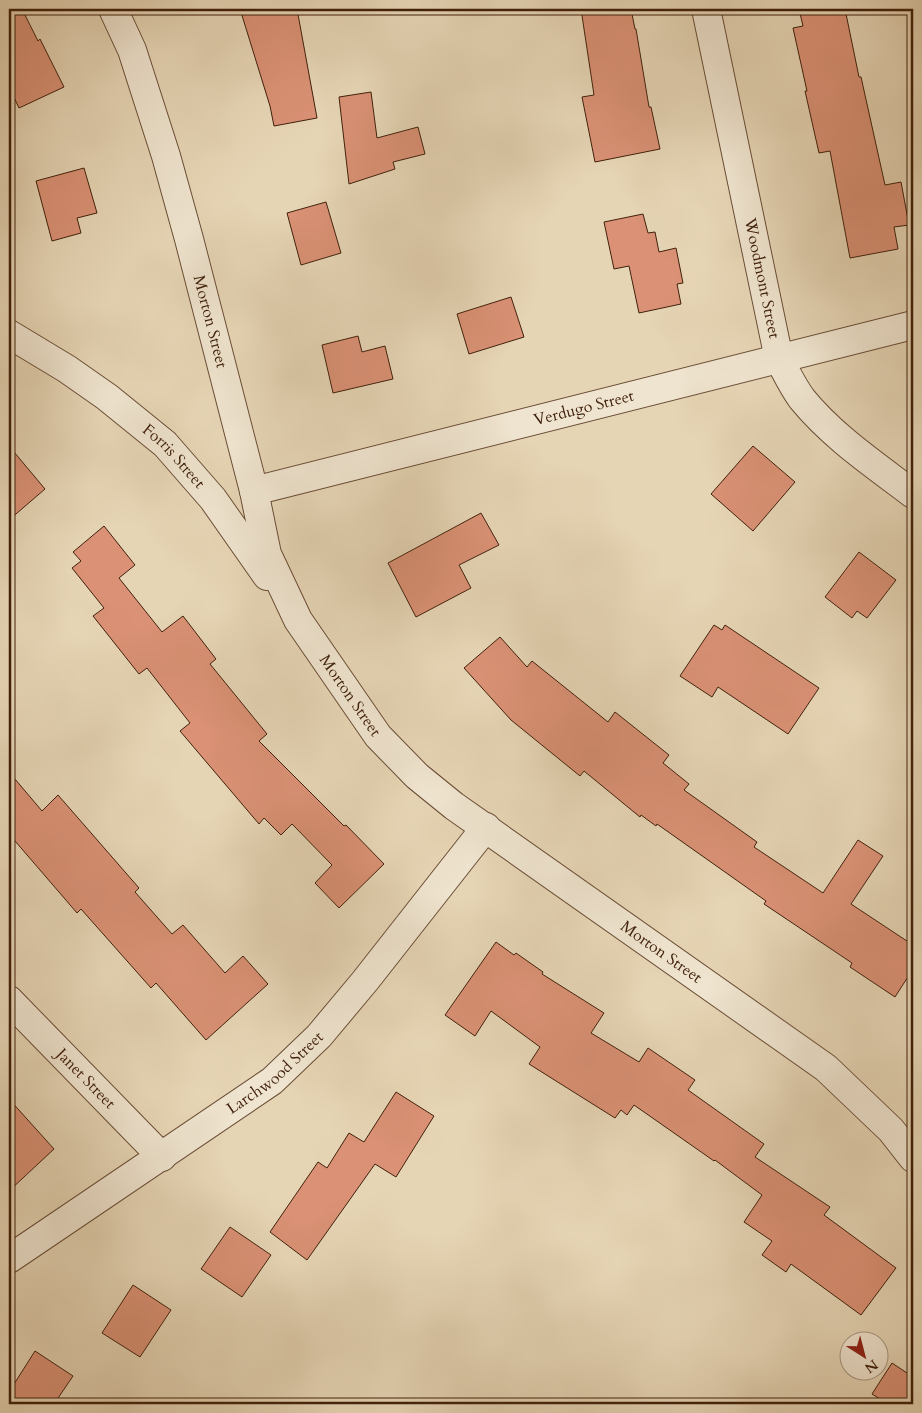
<svg xmlns="http://www.w3.org/2000/svg" width="922" height="1413" viewBox="0 0 922 1413" font-family="Cardo,serif">
	<rect width="100%" height="100%" fill="#e6d5b5"/>
	<filter id="stains"><feTurbulence type="fractalNoise" baseFrequency=".004" numOctaves="4"/><feColorMatrix values="0 0 0 0 .2 0 0 0 0 .09 0 0 0 0 .02 0 0 0 .5 -.17"/></filter>
	<radialGradient id="worn" r=".72"><stop offset=".6" stop-color="#630" stop-opacity="0"/><stop offset="1" stop-color="#630" stop-opacity=".3"/></radialGradient>
	<path fill="#da9175" stroke="#40200b" d="M 9,9 L 22,9 L 38,41 L 40,39 L 64,87 L 19,108 L 9,87 Z
		M 240,9 L 297,9 L 317,118 L 274,126 L 270,106 Z
		M 581,9 L 631,9 L 635,29 L 636,29 L 649,107 L 651,107 L 660,149 L 595,162 L 582,97 L 594,95 Z
		M 799,9 L 845,9 L 859,77 L 861,77 L 885,185 L 901,182 L 909,225 L 894,227 L 898,249 L 850,258 L 830,151 L 819,153 L 805,91 L 807,91 L 793,28 L 803,26 Z
		M 371,92 L 377,138 L 418,127 L 425,154 L 393,162 L 395,169 L 349,184 L 339,97 Z
		M 84,168 L 97,213 L 77,218 L 81,233 L 52,241 L 36,181 Z
		M 326,202 L 341,253 L 301,265 L 287,213 Z
		M 643,214 L 648,233 L 655,232 L 659,252 L 676,248 L 683,283 L 677,284 L 681,304 L 639,313 L 629,266 L 614,269 L 604,222 Z
		M 511,297 L 524,337 L 469,354 L 457,314 Z
		M 358,336 L 362,352 L 385,346 L 393,379 L 333,393 L 322,345 Z
		M 9,446 L 45,489 L 9,520 Z
		M 753,446 L 795,482 L 753,531 L 711,494 Z
		M 481,513 L 499,545 L 459,565 L 471,588 L 416,617 L 388,563 Z
		M 104,526 L 135,565 L 119,578 L 162,632 L 183,616 L 216,659 L 210,664 L 267,734 L 259,741 L 344,826 L 346,825 L 384,864 L 339,908 L 315,883 L 332,865 L 292,824 L 281,835 L 264,818 L 259,824 L 180,731 L 190,723 L 147,668 L 139,674 L 93,616 L 104,608 L 72,568 L 81,561 L 73,552 Z
		M 859,552 L 896,580 L 867,618 L 857,611 L 852,618 L 825,597 Z
		M 714,625 L 722,630 L 725,625 L 819,688 L 788,734 L 718,687 L 712,697 L 680,676 Z
		M 500,637 L 527,667 L 532,661 L 608,722 L 615,712 L 669,755 L 663,763 L 689,784 L 684,790 L 757,842 L 754,847 L 823,893 L 858,840 L 883,856 L 851,904 L 913,945 L 913,969 L 895,997 L 850,967 L 852,963 L 764,904 L 766,901 L 657,824 L 656,826 L 641,815 L 640,817 L 584,771 L 580,776 L 511,720 L 464,668 Z
		M 9,772 L 42,811 L 58,795 L 139,888 L 135,892 L 172,934 L 183,925 L 225,973 L 243,956 L 268,984 L 206,1040 L 156,983 L 151,988 L 81,909 L 77,913 L 9,834 Z
		M 496,942 L 514,955 L 516,953 L 543,972 L 542,974 L 604,1013 L 591,1033 L 639,1062 L 648,1048 L 695,1080 L 688,1090 L 764,1144 L 755,1157 L 830,1207 L 824,1215 L 896,1268 L 861,1315 L 791,1264 L 786,1272 L 762,1255 L 772,1241 L 744,1222 L 762,1195 L 715,1160 L 714,1161 L 634,1105 L 627,1115 L 621,1110 L 615,1118 L 529,1064 L 540,1047 L 491,1011 L 475,1036 L 445,1015 Z
		M 396,1092 L 434,1116 L 396,1177 L 375,1164 L 307,1260 L 270,1232 L 318,1162 L 327,1168 L 349,1133 L 364,1142 Z
		M 9,1099 L 54,1149 L 9,1191 Z
		M 230,1227 L 271,1255 L 242,1297 L 201,1269 Z
		M 133,1285 L 171,1310 L 140,1357 L 102,1333 Z
		M 35,1351 L 73,1376 L 54,1404 L 9,1404 L 9,1392 Z
		M 892,1363 L 913,1377 L 913,1404 L 888,1404 L 872,1394 Z"/>
	<g fill="none" stroke-linecap="round" stroke-linejoin="round">
		<g stroke="#6a4d36" stroke-width="30">
			<g id="street">
				<path id="s1" d="M 113,9 L 132,50 L 166,156 L 189,239 L 254,491 L 267,554 L 298,620 L 378,736 L 417,776 L 454,806 L 826,1068 L 891,1130 L 913,1158"/>
				<path id="s2" d="M 706,9 L 779,359 C 786,372 793,387 802,399 C 833,437 875,465 913,494"/>
				<path id="s3" d="M 9,334 L 67,369 L 107,397 L 165,444 L 213,499 L 267,576"/>
				<path id="s4" d="M 254,491 L 913,325"/>
				<path id="s5" d="M 9,1000 L 162,1157"/>
				<path id="s6" d="M 9,1259 L 272,1081 L 319,1036 L 365,981 L 486,827"/>
			</g>
		</g>
		<use href="#street" stroke="#efe4cf" stroke-width="28"/>
	</g>
	<g text-anchor="middle" dominant-baseline="central" stroke-width="4" stroke-linejoin="round" paint-order="stroke">
		<g font-size="16" fill="#40200b" stroke="#efe4cf">
			<text stroke="none"><textPath href="#s2" startOffset="275">Woodmont Street</textPath></text>
			<text stroke="none"><textPath href="#s1" startOffset="328">Morton Street</textPath></text>
			<text stroke="none"><textPath href="#s4" startOffset="340">Verdugo Street</textPath></text>
			<text stroke="none"><textPath href="#s3" startOffset="206">Forris Street</textPath></text>
			<text stroke="none"><textPath href="#s1" startOffset="732">Morton Street</textPath></text>
			<text stroke="none"><textPath href="#s1" startOffset="1138">Morton Street</textPath></text>
			<text stroke="none"><textPath href="#s6" startOffset="325">Larchwood Street</textPath></text>
			<text stroke="none"><textPath href="#s5" startOffset="110">Janet Street</textPath></text>
		</g>
	</g>
	<rect width="922" height="1413" fill="none" stroke="#e6d5b5" stroke-width="30"/>
	<rect x="10" y="10" width="902" height="1393" fill="none" stroke="#40200b" stroke-width="2.5"/>
	<rect x="15" y="15" width="892" height="1383" fill="none" stroke="#40200b"/>
	<g transform="translate(864 1356) rotate(144)"><circle r="24" fill="#efe4cf" stroke="#a99681"/>
	<path d="M0-4L9 19L0 12L-9 19Z" fill="#8f2418"/>
	<text y="-8" font-size="14" font-weight="bold" text-anchor="middle" fill="#40200b">N</text>
	</g>
	<rect width="100%" height="100%" filter="url(#stains)"/>
	<rect width="100%" height="100%" fill="url(#worn)"/>
</svg>
